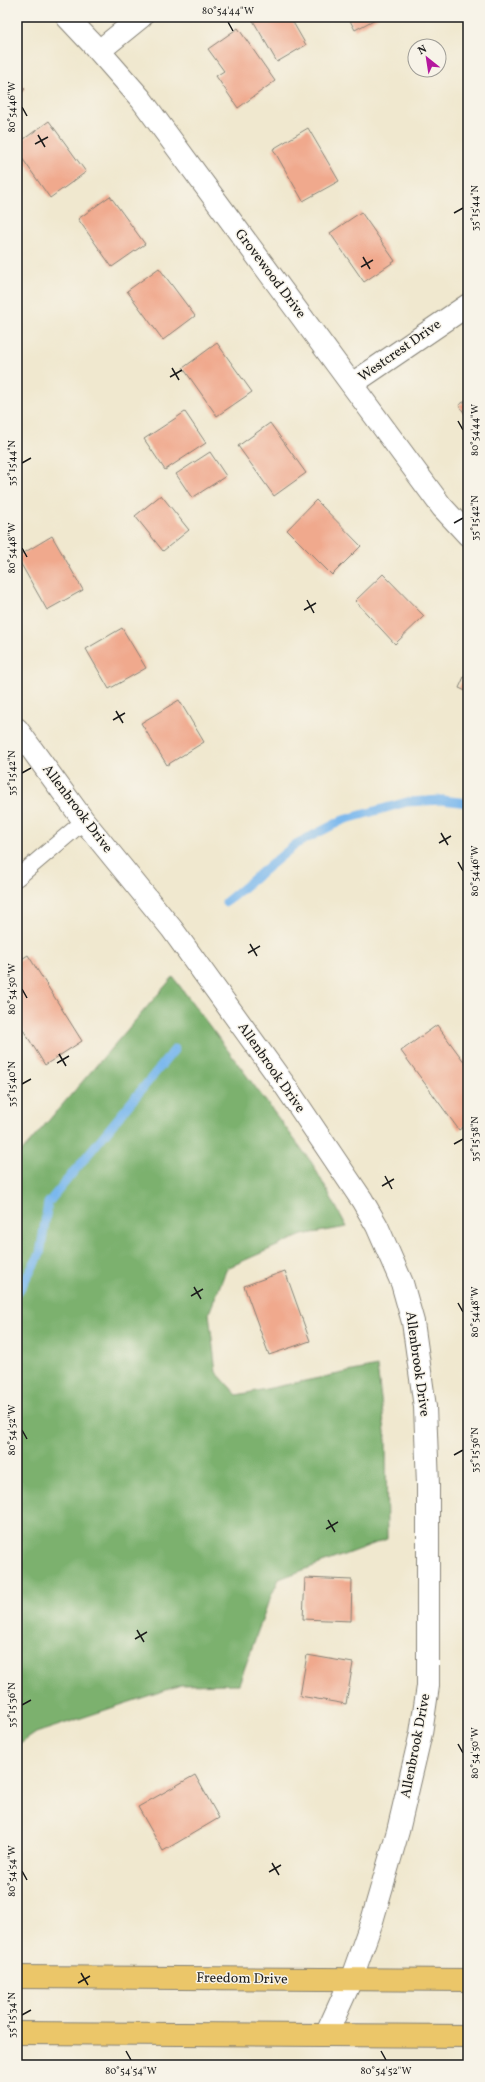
<svg xmlns="http://www.w3.org/2000/svg" width="485" height="2082" viewBox="0 0 485 2082" font-family="Vollkorn,serif">
	<rect width="100%" height="100%" fill="#f7f3e8"/>
	<filter id="ink" filterUnits="userSpaceOnUse"><feTurbulence type="fractalNoise" baseFrequency=".025" numOctaves="2"/><feDisplacementMap in="SourceGraphic" scale="8" xChannelSelector="R" yChannelSelector="G"/><feConvolveMatrix kernelMatrix="1 2 1 2 8 2 1 2 1" color-interpolation-filters="sRGB"/></filter>
	<filter id="wash" filterUnits="userSpaceOnUse"><feTurbulence type="fractalNoise" baseFrequency=".012" numOctaves="4" result="noise"/><feDisplacementMap in="SourceGraphic" scale="16" xChannelSelector="R" yChannelSelector="G"/><feGaussianBlur stdDeviation="0.9" result="paint"/><feColorMatrix in="noise" values="0 0 0 0 0 0 0 0 0 0 0 0 0 0 0 0 0 1.4 0 .05"/><feComposite in="paint" operator="in"/></filter>
	<g filter="url(#wash)">
		<rect width="100%" height="100%" fill="#f0e8cf"/>
		<path fill="#7cb16e" stroke="#4c6645" d="M 173,977 L 312,1163 L 347,1227 L 302,1235 L 227,1268 L 209,1313 L 216,1372 L 237,1395 L 377,1366 L 386,1440 L 387,1539 L 279,1579 L 268,1603 L 239,1684 L 181,1685 L 36,1733 L 17,1746 L 17,1157 Z"/>
		<g fill="none" stroke-linecap="round" stroke-linejoin="round">
			<path stroke="#7ab8ed" stroke-width="9" d="M 226,902 L 296,844 L 343,820 L 407,802 L 442,800 L 468,803
				M 17,1294 L 40,1254 L 48,1203 L 175,1049"/>
		</g>
		<g id="blocks">
			<path fill="#f0a98d" d="M 251,17 L 290,17 L 306,45 L 277,62 Z
				M 348,17 L 379,17 L 355,30 Z
				M 238,28 L 275,81 L 238,108 L 216,76 L 224,71 L 208,49 Z
				M 17,82 L 25,89 L 17,98 Z
				M 49,121 L 86,172 L 50,198 L 17,151 L 17,144 Z
				M 308,128 L 339,181 L 303,201 L 273,149 Z
				M 110,196 L 145,244 L 112,267 L 78,219 Z
				M 361,212 L 395,261 L 364,282 L 330,233 Z
				M 159,268 L 195,316 L 163,340 L 127,291 Z
				M 217,343 L 252,392 L 217,416 L 183,368 Z
				M 468,399 L 468,419 L 459,405 Z
				M 185,412 L 206,443 L 165,470 L 144,439 Z
				M 270,423 L 306,473 L 274,496 L 238,446 Z
				M 210,452 L 226,476 L 192,498 L 176,474 Z
				M 161,495 L 189,530 L 163,551 L 135,516 Z
				M 316,500 L 361,546 L 332,575 L 287,530 Z
				M 52,536 L 83,590 L 47,610 L 17,557 Z
				M 383,574 L 424,616 L 395,644 L 355,601 Z
				M 122,628 L 146,668 L 109,689 L 86,649 Z
				M 468,668 L 468,692 L 459,688 Z
				M 179,700 L 204,742 L 167,765 L 141,723 Z
				M 28,955 L 82,1041 L 45,1065 L 17,1020 L 17,962 Z
				M 437,1025 L 468,1067 L 468,1124 L 459,1130 L 401,1051 Z
				M 285,1271 L 310,1341 L 269,1355 L 244,1286 Z
				M 305,1578 L 352,1580 L 351,1621 L 303,1619 Z
				M 307,1655 L 353,1663 L 346,1704 L 300,1696 Z
				M 195,1775 L 219,1818 L 163,1851 L 138,1807 Z"/>
		</g>
	</g>
	<g filter="url(#ink)">
		<use href="#blocks" fill-opacity="0" stroke="#868276" stroke-width="1"/>
		<g fill="none" stroke-linecap="round" stroke-linejoin="round">
			<g stroke="#868276" stroke-width="18">
				<path id="service" d="M 17,878 L 84,821"/>
			</g>
			<g stroke="#868276" stroke-width="24">
				<path id="minor" d="M 67,17 L 99,51 L 141,99 L 442,507 L 468,535
					M 99,51 L 141,17
					M 352,384 L 468,305
					M 17,729 L 84,821 L 172,929 L 286,1087 L 362,1200 L 377,1226 L 402,1283 L 413,1322 L 425,1407 L 428,1485 L 428,1686 L 421,1733 L 398,1831 L 372,1921 L 351,1980 L 326,2035"/>
			</g>
			<g stroke="#868276" stroke-width="24">
				<path id="primary" d="M 17,1977 L 468,1980
					M 17,2033 L 468,2036"/>
			</g>
			<use href="#service" stroke="#fff" stroke-width="16"/>
			<use href="#minor" stroke="#fff" stroke-width="22"/>
			<use href="#primary" stroke="#ebc669" stroke-width="22"/>
		</g>
	</g>
	<path fill="none" stroke="#1c1c1c" stroke-width="1.5" d="M 228,22 L 233,31M 22,107 L 27,116M 38,135 L 45,147M 35,144 L 48,137M 454,213 L 463,208M 363,257 L 370,269M 361,267 L 373,260M 172,368 L 179,380M 170,377 L 182,370M 458,421 L 463,430M 22,463 L 31,458M 454,523 L 463,518M 22,548 L 27,557M 307,600 L 314,613M 304,610 L 316,603M 116,711 L 123,723M 113,720 L 125,713M 22,773 L 31,768M 441,833 L 448,845M 439,843 L 451,836M 458,862 L 463,871M 250,944 L 257,956M 248,953 L 260,946M 22,989 L 27,998M 59,1054 L 66,1066M 57,1063 L 69,1056M 22,1084 L 31,1079M 454,1144 L 463,1139M 385,1176 L 392,1189M 382,1186 L 394,1179M 194,1287 L 201,1299M 191,1296 L 203,1289M 458,1303 L 463,1312M 22,1430 L 27,1439M 454,1455 L 463,1450M 328,1520 L 335,1532M 326,1529 L 338,1522M 137,1630 L 144,1642M 135,1639 L 147,1632M 22,1705 L 31,1700M 458,1744 L 463,1753M 272,1863 L 279,1875M 22,1871 L 27,1880M 269,1872 L 281,1865M 81,1973 L 88,1985M 78,1983 L 90,1976M 22,2015 L 31,2010M 126,2051 L 131,2060M 381,2051 L 386,2060"/>
	<g text-anchor="middle" dominant-baseline="central" stroke-width="3" stroke-linejoin="round" paint-order="stroke">
		<g font-size="14" fill="#1c1c1c" stroke="#f7f3e8">
			<text transform="translate(270 274) rotate(53)">Grovewood Drive</text>
			<text transform="translate(400 351) rotate(-35)">Westcrest Drive</text>
			<text transform="translate(77 809) rotate(53)">Allenbrook Drive</text>
			<text transform="translate(271 1068) rotate(55)">Allenbrook Drive</text>
			<text transform="translate(417 1364) rotate(82)">Allenbrook Drive</text>
			<text transform="translate(416 1746) rotate(-79)">Allenbrook Drive</text>
			<text transform="translate(242 1979) rotate(1)">Freedom Drive</text>
		</g>
	</g>
	<rect width="485" height="2082" fill="none" stroke="#f7f3e8" stroke-width="44"/>
	<g transform="translate(427 58) rotate(330)"><circle r="19" fill="#f7f3e8" stroke="#9f9d96"/>
	<path d="M0-3L7 15L0 10L-7 15Z" fill="#b5179e"/>
	<text y="-6" font-size="11" font-weight="bold" text-anchor="middle" fill="#1c1c1c">N</text>
	</g>
	<rect x="22" y="22" width="441" height="2038" fill="none" stroke="#1c1c1c" stroke-width="1.5"/>
	<g font-size="10" text-anchor="middle" fill="#1c1c1c">
		<text x="228" y="14">80°54'44"W</text>
		<text transform="translate(11 107) rotate(-90)" y="4">80°54'46"W</text>
		<text transform="translate(474 208) rotate(-90)" y="4">35°15'44"N</text>
		<text transform="translate(474 430) rotate(-90)" y="4">80°54'44"W</text>
		<text transform="translate(11 463) rotate(-90)" y="4">35°15'44"N</text>
		<text transform="translate(474 518) rotate(-90)" y="4">35°15'42"N</text>
		<text transform="translate(11 548) rotate(-90)" y="4">80°54'48"W</text>
		<text transform="translate(11 773) rotate(-90)" y="4">35°15'42"N</text>
		<text transform="translate(474 871) rotate(-90)" y="4">80°54'46"W</text>
		<text transform="translate(11 989) rotate(-90)" y="4">80°54'50"W</text>
		<text transform="translate(11 1084) rotate(-90)" y="4">35°15'40"N</text>
		<text transform="translate(474 1139) rotate(-90)" y="4">35°15'38"N</text>
		<text transform="translate(474 1312) rotate(-90)" y="4">80°54'48"W</text>
		<text transform="translate(11 1430) rotate(-90)" y="4">80°54'52"W</text>
		<text transform="translate(474 1450) rotate(-90)" y="4">35°15'36"N</text>
		<text transform="translate(11 1705) rotate(-90)" y="4">35°15'36"N</text>
		<text transform="translate(474 1753) rotate(-90)" y="4">80°54'50"W</text>
		<text transform="translate(11 1871) rotate(-90)" y="4">80°54'54"W</text>
		<text transform="translate(11 2015) rotate(-90)" y="4">35°15'34"N</text>
		<text x="131" y="2074">80°54'54"W</text>
		<text x="386" y="2074">80°54'52"W</text>
	</g>
</svg>
